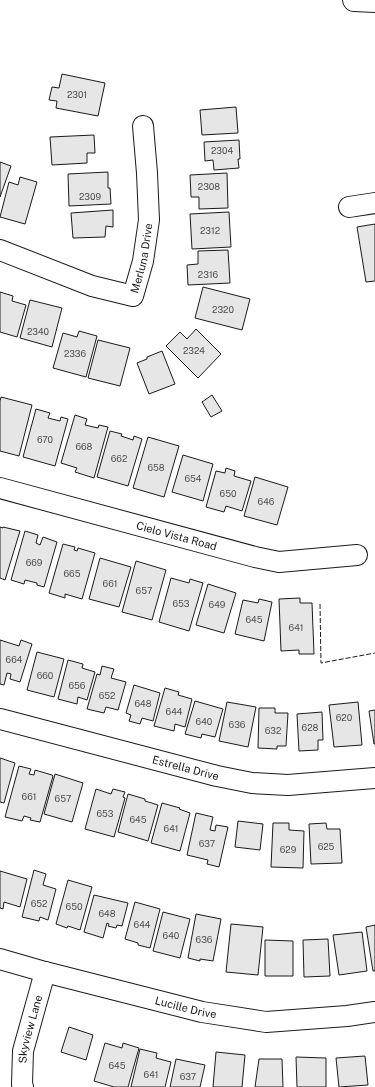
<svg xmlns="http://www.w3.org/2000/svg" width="375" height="1087" viewBox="0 0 375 1087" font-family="'Public Sans',sans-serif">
	<rect width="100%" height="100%" fill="#fff"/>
	<path fill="#e6e6e6" stroke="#1a1a1a" d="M 62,74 L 105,83 L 98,116 L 56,108 L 57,101 L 49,100 L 52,87 L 59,88 Z
		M 236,107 L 238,133 L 202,135 L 200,110 Z
		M 94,135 L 95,153 L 87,153 L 87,163 L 52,165 L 50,137 Z
		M 239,140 L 240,159 L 238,159 L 239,168 L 214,170 L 213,160 L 205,161 L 204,142 Z
		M 0,162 L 11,166 L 0,197 Z
		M 108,172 L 108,188 L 110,188 L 111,204 L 69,206 L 68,174 Z
		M 227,173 L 228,208 L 199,209 L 199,197 L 191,197 L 190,175 Z
		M 20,177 L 37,182 L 25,224 L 0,217 L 9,182 L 18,185 Z
		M 113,210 L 113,227 L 106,226 L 105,237 L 73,238 L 71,213 Z
		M 229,212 L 231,247 L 192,249 L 190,214 Z
		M 375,224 L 375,281 L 366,282 L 357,227 Z
		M 228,250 L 230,283 L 188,285 L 187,265 L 198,264 L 198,251 Z
		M 203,287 L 250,299 L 242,330 L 195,318 Z
		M 0,292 L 13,296 L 12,301 L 26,305 L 17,337 L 0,332 Z
		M 30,300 L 62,308 L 52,347 L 20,338 Z
		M 196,329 L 221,354 L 198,378 L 166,346 L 180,332 L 187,339 Z
		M 79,331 L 97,336 L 86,377 L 53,368 L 63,333 L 77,337 Z
		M 98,340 L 130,348 L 120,386 L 88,378 Z
		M 162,351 L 175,384 L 149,394 L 137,363 L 147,359 L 147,357 Z
		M 212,395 L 222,411 L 211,417 L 202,402 Z
		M 1,397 L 32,405 L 19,456 L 0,451 L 0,401 Z
		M 36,409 L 50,413 L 48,418 L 60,421 L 61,417 L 68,419 L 55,466 L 23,457 Z
		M 75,415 L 87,419 L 85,425 L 98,428 L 99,425 L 108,427 L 94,478 L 75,472 L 77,468 L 61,463 Z
		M 110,431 L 122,434 L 121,436 L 133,440 L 134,436 L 142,439 L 128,486 L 97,477 Z
		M 148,437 L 179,446 L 164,497 L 133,488 Z
		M 183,455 L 213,464 L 203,501 L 172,492 Z
		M 226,468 L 235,471 L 234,476 L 251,481 L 242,511 L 226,506 L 224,512 L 206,507 L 216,471 L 225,473 Z
		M 255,477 L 288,487 L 277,525 L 244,516 Z
		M 0,527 L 3,528 L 3,527 L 20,531 L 5,580 L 0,578 Z
		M 25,531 L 38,535 L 36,543 L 40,545 L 43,537 L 57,542 L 44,587 L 37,585 L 37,583 L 25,580 L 24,584 L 11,580 Z
		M 63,544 L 75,547 L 74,550 L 77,551 L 78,548 L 95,553 L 82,599 L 65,594 L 65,598 L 49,593 Z
		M 100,558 L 131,567 L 119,607 L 89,599 Z
		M 136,561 L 166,570 L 152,620 L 122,612 Z
		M 171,578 L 189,583 L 190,579 L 203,583 L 189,631 L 159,622 Z
		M 208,584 L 236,593 L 224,633 L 196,625 Z
		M 300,598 L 300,603 L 312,603 L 314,654 L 299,654 L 299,650 L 281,651 L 279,599 Z
		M 259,599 L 272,602 L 264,641 L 235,634 L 243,600 L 258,603 Z
		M 0,640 L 19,646 L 21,640 L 32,644 L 20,682 L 10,679 L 11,674 L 7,673 L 4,685 L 0,684 Z
		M 37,652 L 64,659 L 54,697 L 27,690 Z
		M 68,660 L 83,664 L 82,668 L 95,672 L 87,700 L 78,697 L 77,704 L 58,699 Z
		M 102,666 L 114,669 L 111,678 L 126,682 L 118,710 L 106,707 L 104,713 L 87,709 L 97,674 L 100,675 Z
		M 134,685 L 160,693 L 153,721 L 142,718 L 140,724 L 129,721 L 131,715 L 126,713 Z
		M 165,688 L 179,692 L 178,695 L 192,699 L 185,727 L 175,724 L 174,731 L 154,726 Z
		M 195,701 L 223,709 L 215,737 L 202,734 L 201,738 L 185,734 Z
		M 227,702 L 256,707 L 248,747 L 219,741 Z
		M 358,702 L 362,745 L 334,747 L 329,705 Z
		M 259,708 L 275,708 L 275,713 L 288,713 L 286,746 L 277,746 L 277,749 L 258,748 Z
		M 375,710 L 375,744 L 374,744 L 369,711 Z
		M 322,712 L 323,740 L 318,740 L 318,750 L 299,751 L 297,714 Z
		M 0,758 L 15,763 L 4,803 L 0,802 Z
		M 19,766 L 31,769 L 29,774 L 34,775 L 35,770 L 52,775 L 53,776 L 40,822 L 30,820 L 31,818 L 24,816 L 22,821 L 5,817 Z
		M 55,774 L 83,783 L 72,822 L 44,814 Z
		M 96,789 L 111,794 L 113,789 L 125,792 L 123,797 L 125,798 L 114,837 L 85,829 Z
		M 128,794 L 145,799 L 145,801 L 158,805 L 148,841 L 118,832 Z
		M 162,803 L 180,808 L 179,809 L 190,813 L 180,851 L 151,843 Z
		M 196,813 L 213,817 L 210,830 L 215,831 L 216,825 L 228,827 L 219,867 L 207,864 L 208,860 L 187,855 Z
		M 238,821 L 263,824 L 260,850 L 235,847 Z
		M 273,823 L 289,823 L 289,830 L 304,831 L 303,868 L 271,867 Z
		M 326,823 L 327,829 L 340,829 L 342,863 L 311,864 L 309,824 Z
		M 34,870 L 46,874 L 43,885 L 56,889 L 48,920 L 40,917 L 39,921 L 22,917 Z
		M 0,871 L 27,879 L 20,907 L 4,902 L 3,909 L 0,908 Z
		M 68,880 L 92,887 L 80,930 L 68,926 L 67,928 L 56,924 Z
		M 94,895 L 128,903 L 122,926 L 117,925 L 116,928 L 108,926 L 109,924 L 107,923 L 103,938 L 84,932 Z
		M 135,902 L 160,909 L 150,948 L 138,945 L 138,943 L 125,939 Z
		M 163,912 L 190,919 L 180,958 L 153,951 Z
		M 196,914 L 221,919 L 213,961 L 200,959 L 200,961 L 188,958 Z
		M 231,924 L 263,927 L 258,975 L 226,972 Z
		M 375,925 L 375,971 L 373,971 L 366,927 Z
		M 362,932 L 367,971 L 339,975 L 333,935 Z
		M 328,939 L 330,976 L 304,977 L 303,940 Z
		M 265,940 L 293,941 L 293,976 L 265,976 Z
		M 69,1027 L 93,1035 L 86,1060 L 61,1052 Z
		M 105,1043 L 122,1048 L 123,1043 L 139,1048 L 128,1087 L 114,1087 L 94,1081 Z
		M 140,1049 L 157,1053 L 156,1058 L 171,1062 L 165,1087 L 131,1087 Z
		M 216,1052 L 245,1055 L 242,1087 L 213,1087 Z
		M 365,1056 L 368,1085 L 339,1087 L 336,1058 Z
		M 296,1057 L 326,1058 L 326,1087 L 297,1087 Z
		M 176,1059 L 205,1065 L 200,1087 L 170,1087 Z
		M 259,1059 L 282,1059 L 283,1087 L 255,1087 Z"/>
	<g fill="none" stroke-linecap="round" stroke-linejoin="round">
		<g stroke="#1a1a1a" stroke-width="22">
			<g id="minor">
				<path d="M 349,207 L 375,203"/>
				<path id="s1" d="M 0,250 L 92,286 L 133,296 L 143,261 L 149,220 L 147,173 L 143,126"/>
				<path id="s2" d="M 0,488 L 255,557 L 279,562 L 357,555"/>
				<path id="s3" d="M 0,719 L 217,776 L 252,783 L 288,785 L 375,778"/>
				<path id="s4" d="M 0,959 L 45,972 L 202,1012 L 266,1022 L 347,1016 L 375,1012"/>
				<path id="s5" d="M 23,1087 L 22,1084 L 23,1051 L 45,972"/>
			</g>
		</g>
		<g stroke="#1a1a1a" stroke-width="24">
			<path id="major" d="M 354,0 L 375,1"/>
		</g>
		<use href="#minor" stroke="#fff" stroke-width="20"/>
		<use href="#major" stroke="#fff" stroke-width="22"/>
		<path stroke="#1a1a1a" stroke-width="1" stroke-dasharray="5 2" stroke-linecap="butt" d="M 320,604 L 321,663 L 375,653"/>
	</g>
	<g text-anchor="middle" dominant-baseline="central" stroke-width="3" stroke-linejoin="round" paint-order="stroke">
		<g font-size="9" fill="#4d4d4d">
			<text x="77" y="94">2301</text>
			<text x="222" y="150">2304</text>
			<text x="209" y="186">2308</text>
			<text x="90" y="196">2309</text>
			<text x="210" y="230">2312</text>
			<text x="208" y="274">2316</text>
			<text x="223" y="309">2320</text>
			<text x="38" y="331">2340</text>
			<text x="194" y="350">2324</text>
			<text x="75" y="353">2336</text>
			<text x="45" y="439">670</text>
			<text x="84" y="446">668</text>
			<text x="119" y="458">662</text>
			<text x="156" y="467">658</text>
			<text x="193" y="478">654</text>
			<text x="228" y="493">650</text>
			<text x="266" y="501">646</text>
			<text x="34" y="562">669</text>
			<text x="72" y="573">665</text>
			<text x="110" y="583">661</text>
			<text x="144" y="590">657</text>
			<text x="181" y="603">653</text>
			<text x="217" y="604">649</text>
			<text x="254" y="619">645</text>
			<text x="296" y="627">641</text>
			<text x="14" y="659">664</text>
			<text x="45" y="675">660</text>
			<text x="77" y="685">656</text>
			<text x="107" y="695">652</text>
			<text x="143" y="703">648</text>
			<text x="174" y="711">644</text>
			<text x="344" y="717">620</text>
			<text x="204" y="721">640</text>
			<text x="237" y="724">636</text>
			<text x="310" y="727">628</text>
			<text x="273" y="730">632</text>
			<text x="29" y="796">661</text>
			<text x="63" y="798">657</text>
			<text x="105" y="813">653</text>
			<text x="138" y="819">645</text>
			<text x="171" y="828">641</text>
			<text x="207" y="843">637</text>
			<text x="326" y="846">625</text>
			<text x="288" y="849">629</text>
			<text x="39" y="903">652</text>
			<text x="74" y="906">650</text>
			<text x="107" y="913">648</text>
			<text x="142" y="924">644</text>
			<text x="171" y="935">640</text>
			<text x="204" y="939">636</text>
			<text x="117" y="1065">645</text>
			<text x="151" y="1074">641</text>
			<text x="188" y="1076">637</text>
		</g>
		<g font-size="11" fill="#1a1a1a" stroke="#fff">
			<text stroke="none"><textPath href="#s1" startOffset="180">Merluna Drive</textPath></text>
			<text stroke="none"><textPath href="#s2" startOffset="183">Cielo Vista Road</textPath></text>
			<text stroke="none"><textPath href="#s3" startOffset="192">Estrella Drive</textPath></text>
			<text stroke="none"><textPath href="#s4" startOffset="192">Lucille Drive</textPath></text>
			<text stroke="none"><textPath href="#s5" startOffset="59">Skyview Lane</textPath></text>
		</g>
	</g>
</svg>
